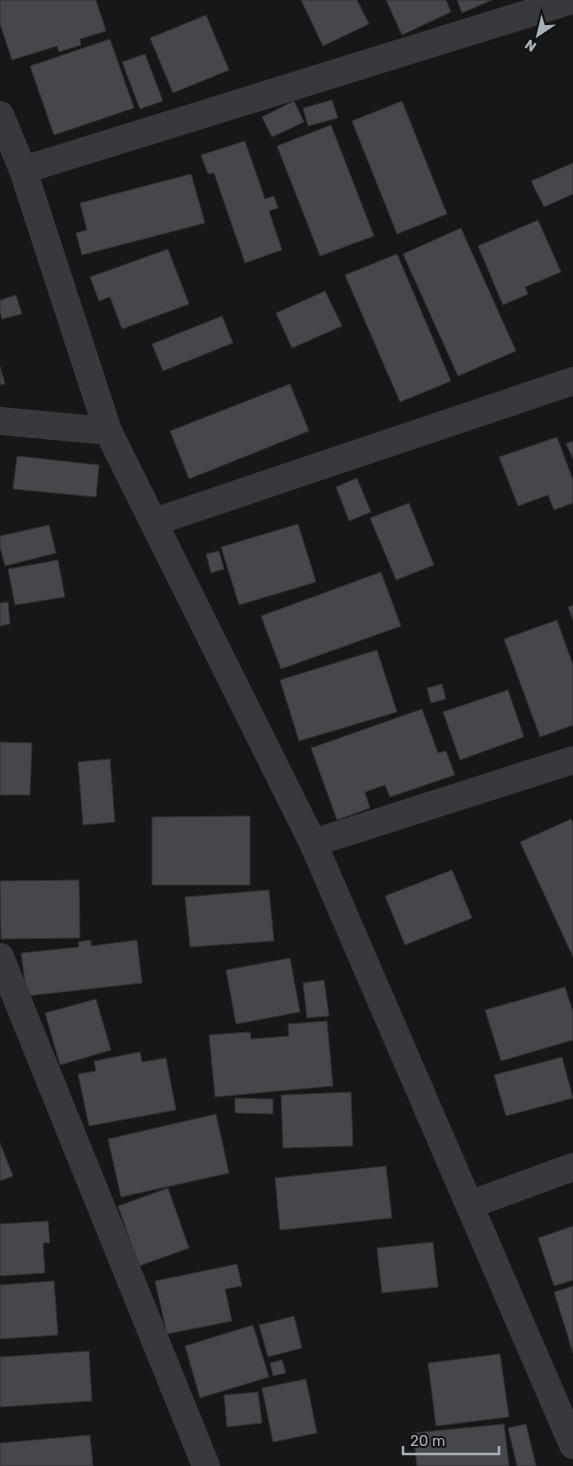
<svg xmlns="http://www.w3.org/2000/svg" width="573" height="1466" viewBox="0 0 573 1466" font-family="Rubik,sans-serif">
	<rect width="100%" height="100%" fill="#161718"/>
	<path fill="#45474b" stroke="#313134" d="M 0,0 L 96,0 L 106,31 L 80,39 L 81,45 L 59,52 L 57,46 L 12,60 L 0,24 Z
		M 301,0 L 357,0 L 369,24 L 323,46 Z
		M 386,0 L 446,0 L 451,12 L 402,35 Z
		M 457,0 L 492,0 L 462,13 Z
		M 206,15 L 229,70 L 173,93 L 150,38 Z
		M 110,39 L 134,108 L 54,135 L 30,66 Z
		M 145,54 L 163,101 L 140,109 L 122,62 Z
		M 332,100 L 338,118 L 308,126 L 303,108 Z
		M 294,101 L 304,122 L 272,137 L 262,117 Z
		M 402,101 L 447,214 L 397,234 L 352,121 Z
		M 331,125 L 374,236 L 320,256 L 277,146 Z
		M 245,141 L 265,199 L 274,196 L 278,208 L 269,211 L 282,250 L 245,263 L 214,173 L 208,174 L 201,155 Z
		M 573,163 L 573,194 L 544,207 L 531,181 Z
		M 191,174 L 205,223 L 82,255 L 76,233 L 87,230 L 80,203 Z
		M 538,220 L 561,272 L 525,287 L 528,294 L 503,305 L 478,246 Z
		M 461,228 L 516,351 L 458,376 L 403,254 Z
		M 168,249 L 189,304 L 122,329 L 110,297 L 99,301 L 90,277 Z
		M 397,254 L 451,381 L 400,402 L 345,275 Z
		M 325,291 L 342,326 L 292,348 L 276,313 Z
		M 16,295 L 22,314 L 2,319 L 0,312 L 0,300 Z
		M 222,316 L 233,343 L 163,371 L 152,344 Z
		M 0,366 L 5,384 L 0,385 Z
		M 290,384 L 309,431 L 189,479 L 170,431 Z
		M 557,437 L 573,480 L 573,503 L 554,510 L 548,495 L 518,506 L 499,457 Z
		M 573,441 L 573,459 L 566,444 Z
		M 17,456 L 99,465 L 96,497 L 13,489 Z
		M 357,478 L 371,512 L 349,521 L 336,487 Z
		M 409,503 L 434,565 L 396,580 L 370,518 Z
		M 298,524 L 316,582 L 239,605 L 221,547 Z
		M 49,525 L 56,553 L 5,566 L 0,547 L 0,536 Z
		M 219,551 L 224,569 L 211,573 L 206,554 Z
		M 58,560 L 65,597 L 15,605 L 8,569 Z
		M 381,572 L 401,626 L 281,669 L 261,616 Z
		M 8,602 L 10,624 L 0,626 L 0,603 Z
		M 573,605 L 573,620 L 568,607 Z
		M 557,620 L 573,665 L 573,725 L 540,737 L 504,639 Z
		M 377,650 L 397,712 L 299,741 L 280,680 Z
		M 442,684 L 446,699 L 431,703 L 427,688 Z
		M 508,690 L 524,737 L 460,760 L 443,712 Z
		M 422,709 L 438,753 L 446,751 L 455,775 L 390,797 L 385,785 L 365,792 L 370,808 L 337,820 L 311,748 Z
		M 0,742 L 32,743 L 30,795 L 0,795 Z
		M 110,759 L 115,822 L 83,825 L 78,762 Z
		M 250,816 L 250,885 L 152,885 L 152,817 Z
		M 571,819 L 573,823 L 573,957 L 520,842 Z
		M 452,870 L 472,918 L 405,945 L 385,896 Z
		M 79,880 L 80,938 L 1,939 L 0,881 Z
		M 269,890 L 274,941 L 190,947 L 185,897 Z
		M 91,940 L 91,946 L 137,940 L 142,983 L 27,996 L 21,953 L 79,947 L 78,942 Z
		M 290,958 L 300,1012 L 236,1024 L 226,970 Z
		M 324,980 L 329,1016 L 307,1018 L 303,983 Z
		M 565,987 L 573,1012 L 573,1040 L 501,1061 L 485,1010 Z
		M 96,999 L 111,1050 L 60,1065 L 45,1013 Z
		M 327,1021 L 333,1086 L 215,1097 L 209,1035 L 250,1032 L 251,1039 L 289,1036 L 288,1024 Z
		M 140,1052 L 142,1062 L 166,1058 L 176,1110 L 89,1126 L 78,1074 L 96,1071 L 94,1061 Z
		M 562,1057 L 573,1098 L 506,1116 L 494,1075 Z
		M 351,1092 L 353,1146 L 283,1148 L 281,1095 Z
		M 235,1098 L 273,1099 L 273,1114 L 235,1113 Z
		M 216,1114 L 229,1173 L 121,1197 L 108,1139 Z
		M 0,1143 L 13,1176 L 0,1181 Z
		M 386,1166 L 392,1218 L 280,1230 L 275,1178 Z
		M 168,1188 L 189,1248 L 139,1266 L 118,1206 Z
		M 48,1221 L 50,1243 L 43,1243 L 45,1273 L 0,1276 L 0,1224 Z
		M 573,1226 L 573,1280 L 554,1286 L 538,1238 Z
		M 433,1242 L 438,1287 L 382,1293 L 377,1248 Z
		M 237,1264 L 242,1286 L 225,1289 L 232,1321 L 167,1334 L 155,1281 Z
		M 54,1281 L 58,1335 L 0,1339 L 0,1285 Z
		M 573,1286 L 573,1353 L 554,1292 Z
		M 294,1316 L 302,1348 L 268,1357 L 259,1325 Z
		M 253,1325 L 269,1377 L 200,1398 L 185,1346 Z
		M 89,1351 L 92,1401 L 0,1407 L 0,1357 Z
		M 500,1354 L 509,1417 L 436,1426 L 428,1363 Z
		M 282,1360 L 286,1373 L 273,1376 L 270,1363 Z
		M 306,1379 L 317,1433 L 273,1442 L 262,1388 Z
		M 258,1392 L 262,1423 L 227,1427 L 224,1395 Z
		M 504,1424 L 509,1466 L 417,1466 L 413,1433 Z
		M 526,1424 L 536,1466 L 517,1466 L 508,1428 Z
		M 90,1435 L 93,1466 L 0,1466 L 0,1443 Z"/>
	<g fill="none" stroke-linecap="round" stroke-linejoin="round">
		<path stroke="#38393d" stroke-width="28" d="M 0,115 L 23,170 L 108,431 L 313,843 L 573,1445
			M 23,170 L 572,0
			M 0,421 L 108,431
			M 154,522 L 573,381
			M 313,843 L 573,760
			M 0,957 L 206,1466
			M 469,1205 L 573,1167"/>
	</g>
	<g transform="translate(538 35) rotate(215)" stroke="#111213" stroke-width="4" paint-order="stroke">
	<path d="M0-4L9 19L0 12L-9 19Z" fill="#a9afb7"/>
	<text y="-8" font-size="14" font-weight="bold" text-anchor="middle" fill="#a9afb7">N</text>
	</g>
	<path d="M403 1446v8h96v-8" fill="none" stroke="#a9afb7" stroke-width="2.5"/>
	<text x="410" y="1446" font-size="15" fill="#a9afb7" stroke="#111213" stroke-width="4" paint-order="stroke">20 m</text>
</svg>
